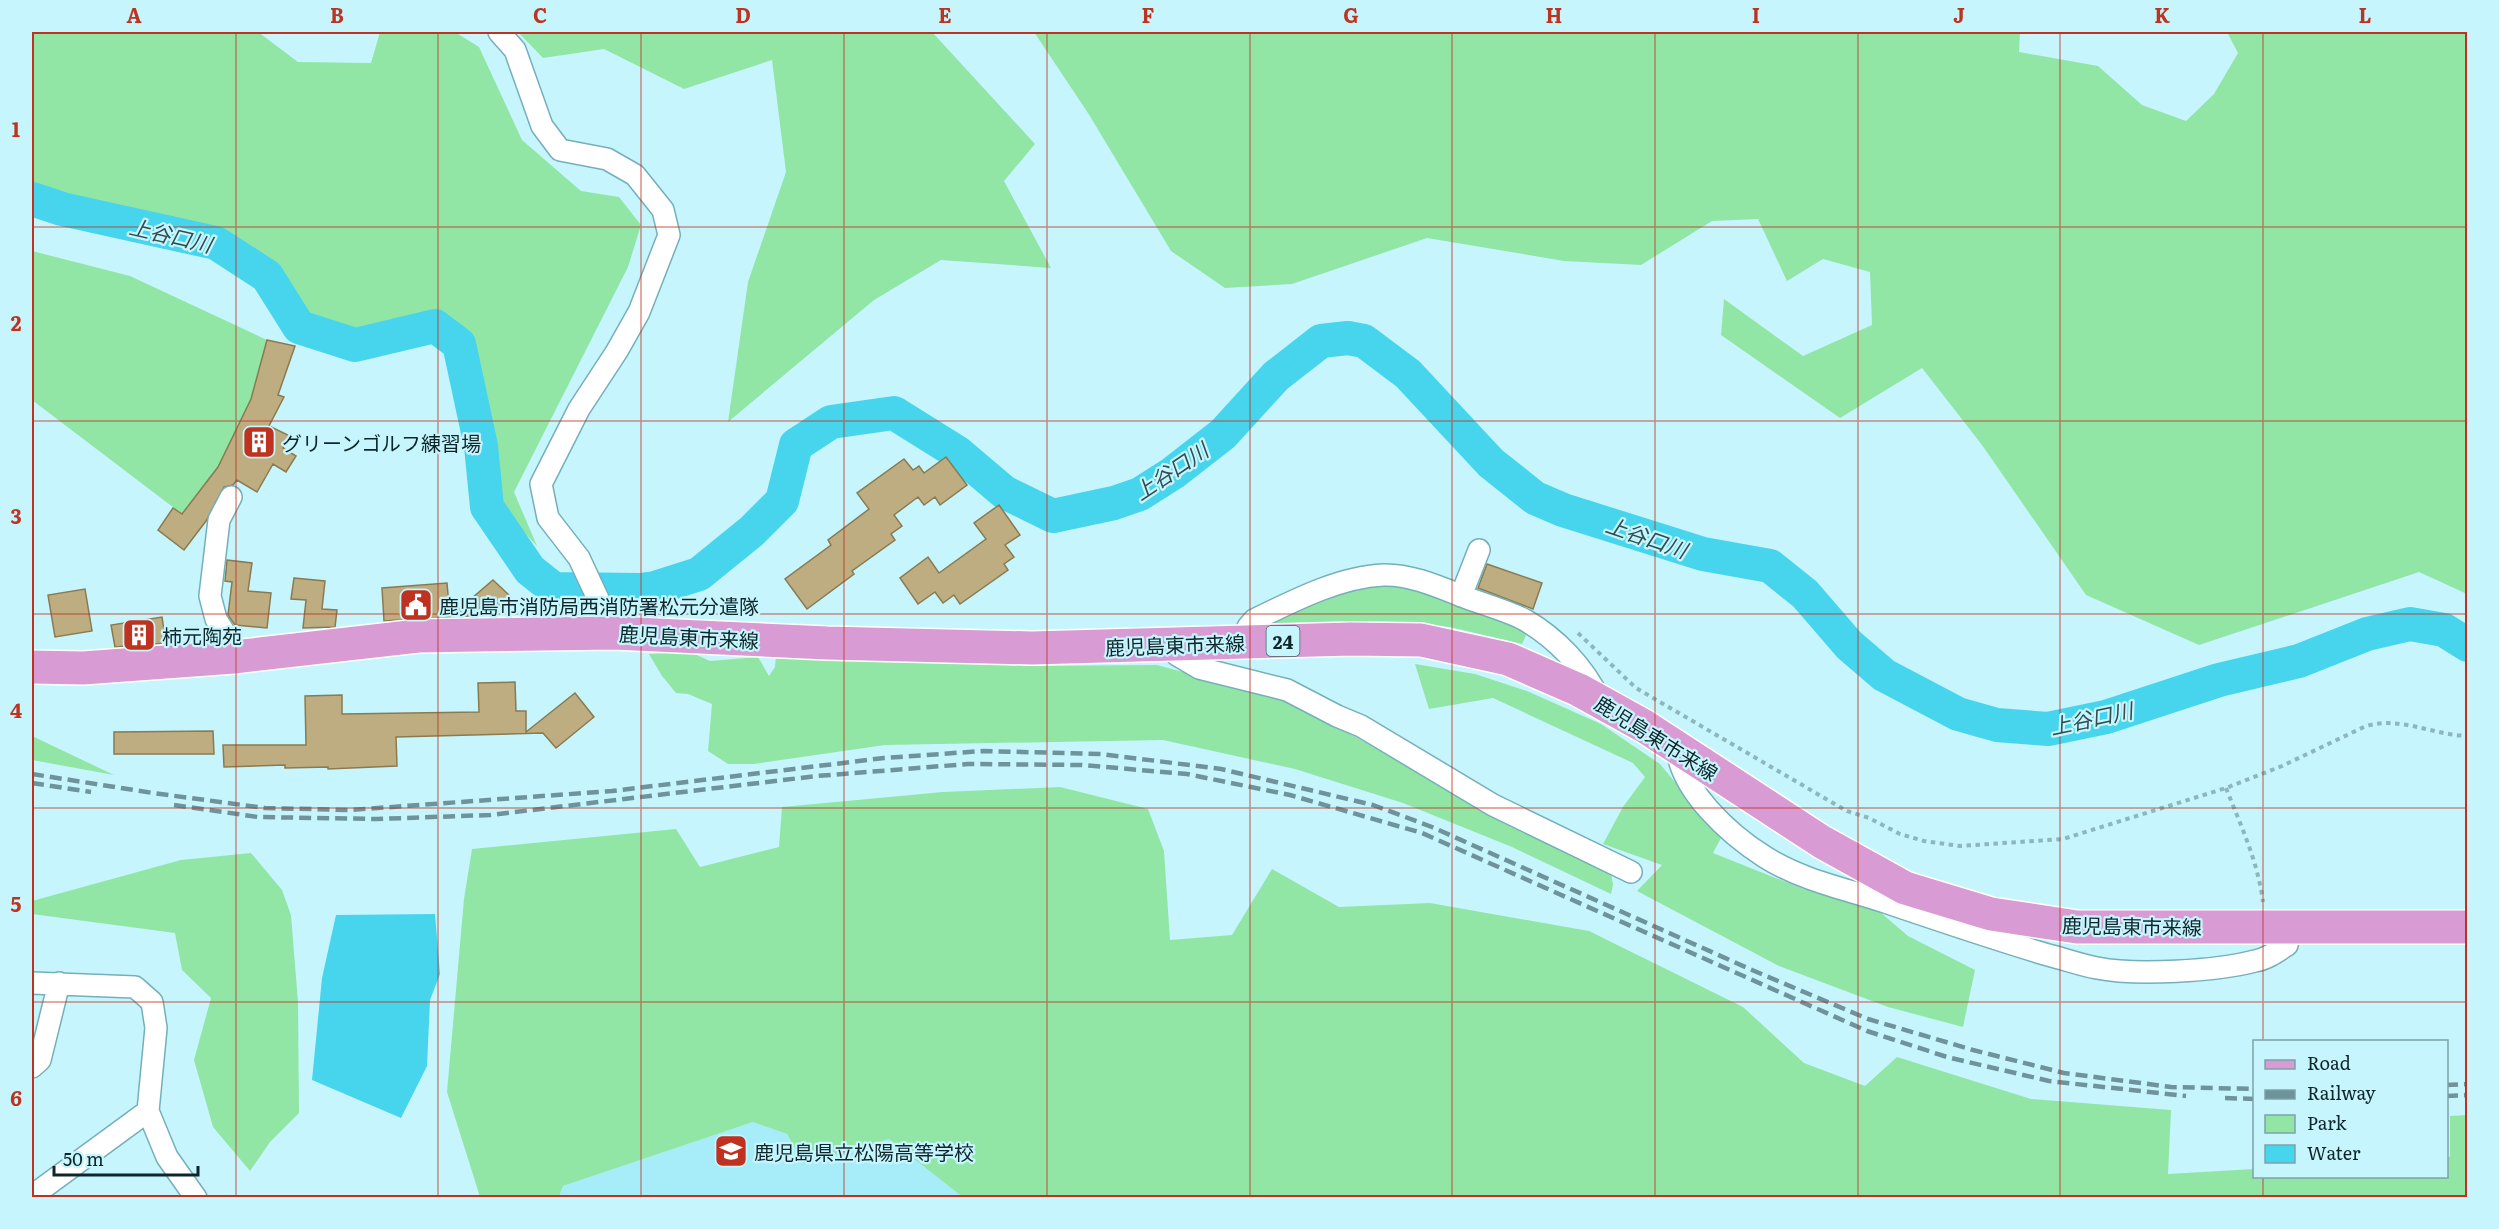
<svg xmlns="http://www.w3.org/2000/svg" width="2499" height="1229" viewBox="0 0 2499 1229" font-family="Literata,'Noto Sans JP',serif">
	<rect width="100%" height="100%" fill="#c6f5fe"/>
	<path fill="#a6ecf9" d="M 753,1122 L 787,1134 L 804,1164 L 889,1139 L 964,1197 L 559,1198 L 563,1186 Z"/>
	<path fill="#91e6a6" d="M 32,32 L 258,32 L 298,62 L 371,63 L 380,32 L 455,32 L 479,47 L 522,140 L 581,191 L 619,197 L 641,225 L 628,267 L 514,492 L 537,546 L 499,505 L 470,336 L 440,316 L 358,336 L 312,320 L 274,267 L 218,229 L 60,196 L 32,187 Z
		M 518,32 L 932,32 L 1035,144 L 1004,181 L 1051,268 L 941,260 L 874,300 L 728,422 L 748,282 L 786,172 L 772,60 L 684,89 L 604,49 L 543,58 Z
		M 1034,32 L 2020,32 L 2019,52 L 2098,66 L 2142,105 L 2186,121 L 2214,94 L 2238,53 L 2227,32 L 2467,32 L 2467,594 L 2419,572 L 2199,645 L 2086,595 L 1982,445 L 1922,368 L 1840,418 L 1721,335 L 1724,299 L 1803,356 L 1872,325 L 1870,272 L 1823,259 L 1787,281 L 1758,219 L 1712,221 L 1641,265 L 1564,261 L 1427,238 L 1292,284 L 1225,288 L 1171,251 L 1088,113 Z
		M 32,251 L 130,276 L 267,340 L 251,399 L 218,467 L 182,514 L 32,400 Z
		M 1398,585 L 1420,590 L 1527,633 L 1522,644 L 1450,627 L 1394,622 L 1261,627 C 1310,605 1343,588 1398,585 Z
		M 690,652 L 710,661 L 758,657 L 769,676 L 775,667 L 776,655 L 1032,666 L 1157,665 L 1279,698 L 1315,714 L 1405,765 L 1611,872 L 1613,885 L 1611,894 L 1512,847 L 1403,803 L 1295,769 L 1163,740 L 885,745 L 754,764 L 728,764 L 708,751 L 712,704 L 688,694 L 676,693 L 662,676 L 649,654 Z
		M 1415,664 L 1475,674 L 1527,691 L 1601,724 L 1660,764 L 1721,838 L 1713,853 L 1801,888 L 1880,912 L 1908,936 L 1975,970 L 1963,1027 L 1888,1007 L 1779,966 L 1637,891 L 1662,865 L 1603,844 L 1623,807 L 1645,777 L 1633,763 L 1493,698 L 1429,709 Z
		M 32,736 L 114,775 L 32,760 Z
		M 1060,787 L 1148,809 L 1164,851 L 1170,940 L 1232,935 L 1272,869 L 1339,907 L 1430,903 L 1589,931 L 1743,1007 L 1804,1063 L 1865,1086 L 1897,1057 L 2031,1099 L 2171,1110 L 2168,1174 L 2254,1169 L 2254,1176 L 2446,1176 L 2447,1157 L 2450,1157 L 2450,1116 L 2467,1115 L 2467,1197 L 964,1198 L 889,1139 L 804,1164 L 787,1134 L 753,1122 L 563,1186 L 559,1197 L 480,1197 L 447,1092 L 464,899 L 472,849 L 676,829 L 700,867 L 779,847 L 782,807 L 943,792 Z
		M 251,853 L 282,890 L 291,915 L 298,1002 L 299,1113 L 270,1142 L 250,1171 L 213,1127 L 194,1060 L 211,998 L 182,970 L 175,933 L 32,914 L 32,901 L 181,860 Z"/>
	<path fill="#46d5ed" d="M 435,914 L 440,974 L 430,1000 L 427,1066 L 401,1118 L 312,1080 L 322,978 L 336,915 Z"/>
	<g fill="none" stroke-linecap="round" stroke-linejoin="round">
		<path stroke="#46d5ed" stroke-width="34" d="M 32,199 L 62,209 L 216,243 L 267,276 L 299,327 L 355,345 L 435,326 L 459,344 L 481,446 L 487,507 L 530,570 L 554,589 L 640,590 L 655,588 L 699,574 L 752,531 L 782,501 L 796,445 L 831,422 L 894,413 L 958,453 L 1004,492 L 1053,516 L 1114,503 L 1140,494 L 1173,473 L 1223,434 L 1276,376 L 1321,341 L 1348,338 L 1364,341 L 1408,374 L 1491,463 L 1535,498 L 1563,510 L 1703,554 L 1770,566 L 1805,594 L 1849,645 L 1884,675 L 1958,714 L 1997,725 L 2048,729 L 2106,717 L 2219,680 L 2299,661 L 2367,634 L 2410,624 L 2444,630 L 2468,645"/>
	</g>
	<path fill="#bdad81" stroke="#897b51" stroke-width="1.5" d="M 267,340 L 295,346 L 278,395 L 284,397 L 269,426 L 290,436 L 283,448 L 296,456 L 286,472 L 273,464 L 257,492 L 237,480 L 233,485 L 224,487 L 206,521 L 184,550 L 158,530 L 173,508 L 182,514 L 218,467 L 251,399 Z
		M 946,457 L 967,485 L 940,505 L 935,497 L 924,505 L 918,497 L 894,515 L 902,526 L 891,534 L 895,540 L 852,571 L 854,574 L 807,609 L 785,579 L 831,545 L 828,540 L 869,509 L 857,493 L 904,459 L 913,470 L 919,466 L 924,473 Z
		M 999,505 L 1020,535 L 1005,545 L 1014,557 L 1004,564 L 1008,570 L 960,604 L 954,595 L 943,603 L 935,592 L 918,604 L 900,578 L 928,557 L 939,573 L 986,539 L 974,523 Z
		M 227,560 L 252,563 L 248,591 L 271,593 L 267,628 L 235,625 L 228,615 L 232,582 L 225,581 Z
		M 1487,564 L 1542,583 L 1533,609 L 1478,588 Z
		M 294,578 L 325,581 L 322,609 L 337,610 L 335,627 L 303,628 L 306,600 L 291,599 Z
		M 493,580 L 511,597 L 488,615 L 450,617 Z
		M 447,583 L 450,617 L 384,621 L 382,588 Z
		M 85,589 L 92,631 L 55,637 L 48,595 Z
		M 162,617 L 166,643 L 115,647 L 111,625 Z
		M 515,682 L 516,711 L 526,711 L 526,732 L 575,693 L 594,717 L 556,748 L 543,733 L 396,737 L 397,766 L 328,769 L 328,767 L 285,768 L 285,765 L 224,767 L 223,745 L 306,745 L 305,696 L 342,695 L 342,714 L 479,712 L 478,683 Z
		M 213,731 L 214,754 L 114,754 L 114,732 Z"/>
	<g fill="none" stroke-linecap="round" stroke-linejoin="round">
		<g stroke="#75afba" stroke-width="24">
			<path id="minor" d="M 499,32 L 515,50 L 542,126 L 560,150 L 607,159 L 635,175 L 663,210 L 669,235 L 639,312 L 617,351 L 579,409 L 541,484 L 548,518 L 579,558 L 614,633
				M 231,497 L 219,520 L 210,596 L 216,619 L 232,645 L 234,657
				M 1461,596 L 1479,550
				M 1244,642 L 1248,627 L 1254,620 C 1293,601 1339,577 1383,575 C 1409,574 1437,586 1462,596 C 1482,604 1506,610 1525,620 C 1556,638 1584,667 1599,699
				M 1169,644 L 1177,655 L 1199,668 L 1287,690 L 1337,716 L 1361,726 L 1493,805 L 1631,872
				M 1677,747 C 1680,790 1730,835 1765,857 C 1803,881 1847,889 1888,903 C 1941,921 1994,939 2048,955 C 2064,959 2080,965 2097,968 C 2136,976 2216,971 2255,961 C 2267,959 2278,951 2287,945 L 2291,927
				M 32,983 L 135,987 L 152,1002 L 156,1028 L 148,1111 L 167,1157 L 196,1198
				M 32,1067 L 40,1060 L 59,983
				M 32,1196 L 148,1111"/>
		</g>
		<g stroke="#fff" stroke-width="36">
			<path id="primary" d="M 32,667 L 83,668 L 234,657 L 418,636 L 614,633 L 827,643 L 1032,648 L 1351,639 L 1421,640 L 1508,659 L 1579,690 L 1644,726 L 1822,842 L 1905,888 L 1991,914 L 2077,927 L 2468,927"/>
		</g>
		<path stroke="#8eb6bd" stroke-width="4" stroke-dasharray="4.5 4.5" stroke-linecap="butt" d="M 1578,633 L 1636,688 L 1821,796 L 1847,811 L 1869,818 L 1900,834 L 1924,841 L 1960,846 L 2063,839 L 2226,788 L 2282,766 L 2366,726 C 2401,716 2432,735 2468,736
			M 2226,788 C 2241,826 2258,862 2263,902"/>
		<use href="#minor" stroke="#fff" stroke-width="21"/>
		<use href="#primary" stroke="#d99bd3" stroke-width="33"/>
		<path stroke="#6f939a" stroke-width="4.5" stroke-dasharray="12 6" stroke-linecap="butt" d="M 32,774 L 153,793 L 265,808 L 350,810 L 612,791 L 884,758 L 983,751 L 1101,754 L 1221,769 L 1373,805 L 1432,827 L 1752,970 L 1868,1019 L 1973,1050 L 2064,1073 L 2171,1087 L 2254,1089
			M 32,783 L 91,792
			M 174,805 L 258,817 L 377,819 L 490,815 L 817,776 L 968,764 L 1082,765 L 1187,774 L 1290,795 L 1422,833 L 1867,1031 L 1947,1057 L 2049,1081 L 2186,1096
			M 2446,1085 L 2468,1084
			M 2446,1096 L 2468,1095
			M 2225,1098 L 2254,1099"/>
	</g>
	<path fill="none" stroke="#be321f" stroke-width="1.5" stroke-opacity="0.55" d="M 236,32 L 236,1198M 438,32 L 438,1198M 641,32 L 641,1198M 844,32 L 844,1198M 1047,32 L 1047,1198M 1250,32 L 1250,1198M 1452,32 L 1452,1198M 1655,32 L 1655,1198M 1858,32 L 1858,1198M 2060,32 L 2060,1198M 2263,32 L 2263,1042M 32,227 L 2468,227M 32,421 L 2468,421M 32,614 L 2468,614M 32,808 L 2468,808M 32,1002 L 2468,1002M 2263,1176 L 2263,1198"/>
	<defs>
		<g id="building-square" transform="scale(1.725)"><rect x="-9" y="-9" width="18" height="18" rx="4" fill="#be321f" stroke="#c6f5fe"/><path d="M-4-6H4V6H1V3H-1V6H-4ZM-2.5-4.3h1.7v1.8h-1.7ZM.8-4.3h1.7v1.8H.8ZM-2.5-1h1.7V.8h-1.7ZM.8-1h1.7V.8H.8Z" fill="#fff"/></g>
		<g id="civic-square" transform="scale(1.725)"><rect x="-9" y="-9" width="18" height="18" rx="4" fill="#be321f" stroke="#c6f5fe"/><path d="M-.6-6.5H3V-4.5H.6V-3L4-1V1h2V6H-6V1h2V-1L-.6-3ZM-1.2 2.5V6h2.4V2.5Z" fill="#fff"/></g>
		<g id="school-square" transform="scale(1.725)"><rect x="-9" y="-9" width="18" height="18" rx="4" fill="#be321f" stroke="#c6f5fe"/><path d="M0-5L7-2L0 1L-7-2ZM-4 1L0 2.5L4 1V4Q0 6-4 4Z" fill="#fff"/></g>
	</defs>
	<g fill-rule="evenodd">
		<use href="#building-square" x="259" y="442"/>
		<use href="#civic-square" x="416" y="605"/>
		<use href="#building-square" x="139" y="635"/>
		<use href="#school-square" x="731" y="1151"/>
	</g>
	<g text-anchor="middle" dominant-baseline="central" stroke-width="4.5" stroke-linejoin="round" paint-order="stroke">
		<rect fill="#c6f5fe" stroke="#45646a" stroke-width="1.5" x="1266.5" y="626" width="33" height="30" rx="4.5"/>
		<g font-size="18" font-weight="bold" fill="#0e262a">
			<text x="1283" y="641">24</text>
		</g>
		<g font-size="20" fill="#0e262a" stroke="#c6f5fe" text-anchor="start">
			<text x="282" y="442">グリーンゴルフ練習場</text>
			<text x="439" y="605">鹿児島市消防局西消防署松元分遣隊</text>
			<text x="162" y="635">柿元陶苑</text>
			<text x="754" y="1151">鹿児島県立松陽高等学校</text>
		</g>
		<g font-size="20" fill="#0e262a" stroke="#c6f5fe">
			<text transform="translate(689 636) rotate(3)">鹿児島東市来線</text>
			<text transform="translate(1175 644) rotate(-2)">鹿児島東市来線</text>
			<text transform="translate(1657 737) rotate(32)">鹿児島東市来線</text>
			<text transform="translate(2132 925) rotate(1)">鹿児島東市来線</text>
		</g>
		<g font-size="21" font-style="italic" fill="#2f4d52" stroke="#c6f5fe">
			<text transform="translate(171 234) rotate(13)">上谷口川</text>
			<text transform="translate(1170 470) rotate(-34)">上谷口川</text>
			<text transform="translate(1647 536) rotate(19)">上谷口川</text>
			<text transform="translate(2091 717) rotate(-12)">上谷口川</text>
		</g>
	</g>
	<rect width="2499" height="1229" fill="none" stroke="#c6f5fe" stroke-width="66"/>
	<rect x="2253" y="1040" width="195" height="138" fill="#c6f5fe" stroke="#7ca2a9" stroke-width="1.5"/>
	<rect x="2265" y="1060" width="30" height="9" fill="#d99bd3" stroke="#7ca2a9" stroke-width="1.5"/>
	<text x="2307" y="1070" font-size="18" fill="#0e262a">Road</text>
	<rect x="2265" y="1090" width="30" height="9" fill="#6f939a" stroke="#7ca2a9" stroke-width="1.5"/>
	<text x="2307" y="1100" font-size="18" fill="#0e262a">Railway</text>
	<rect x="2265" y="1115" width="30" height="18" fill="#91e6a6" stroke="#7ca2a9" stroke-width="1.5"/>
	<text x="2307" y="1130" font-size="18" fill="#0e262a">Park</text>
	<rect x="2265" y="1145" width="30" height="18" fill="#46d5ed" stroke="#7ca2a9" stroke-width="1.5"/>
	<text x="2307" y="1160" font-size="18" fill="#0e262a">Water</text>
	<path d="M54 1166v9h144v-9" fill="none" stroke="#0e262a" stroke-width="3"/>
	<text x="63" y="1166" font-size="18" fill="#0e262a" stroke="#c6f5fe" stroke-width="4.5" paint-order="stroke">50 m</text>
	<rect x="33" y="33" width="2433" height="1163" fill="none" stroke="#be321f" stroke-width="2"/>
	<g font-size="20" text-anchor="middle" font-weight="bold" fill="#be321f">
		<text x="134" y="23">A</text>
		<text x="337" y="23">B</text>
		<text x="540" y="23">C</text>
		<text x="743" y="23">D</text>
		<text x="945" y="23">E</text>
		<text x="1148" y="23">F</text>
		<text x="1351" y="23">G</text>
		<text x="1554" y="23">H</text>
		<text x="1756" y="23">I</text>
		<text x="1959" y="23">J</text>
		<text x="2162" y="23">K</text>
		<text x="2365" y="23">L</text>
		<text x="16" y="137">1</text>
		<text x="16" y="331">2</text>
		<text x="16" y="524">3</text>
		<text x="16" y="718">4</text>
		<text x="16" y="912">5</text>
		<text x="16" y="1106">6</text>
	</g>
</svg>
